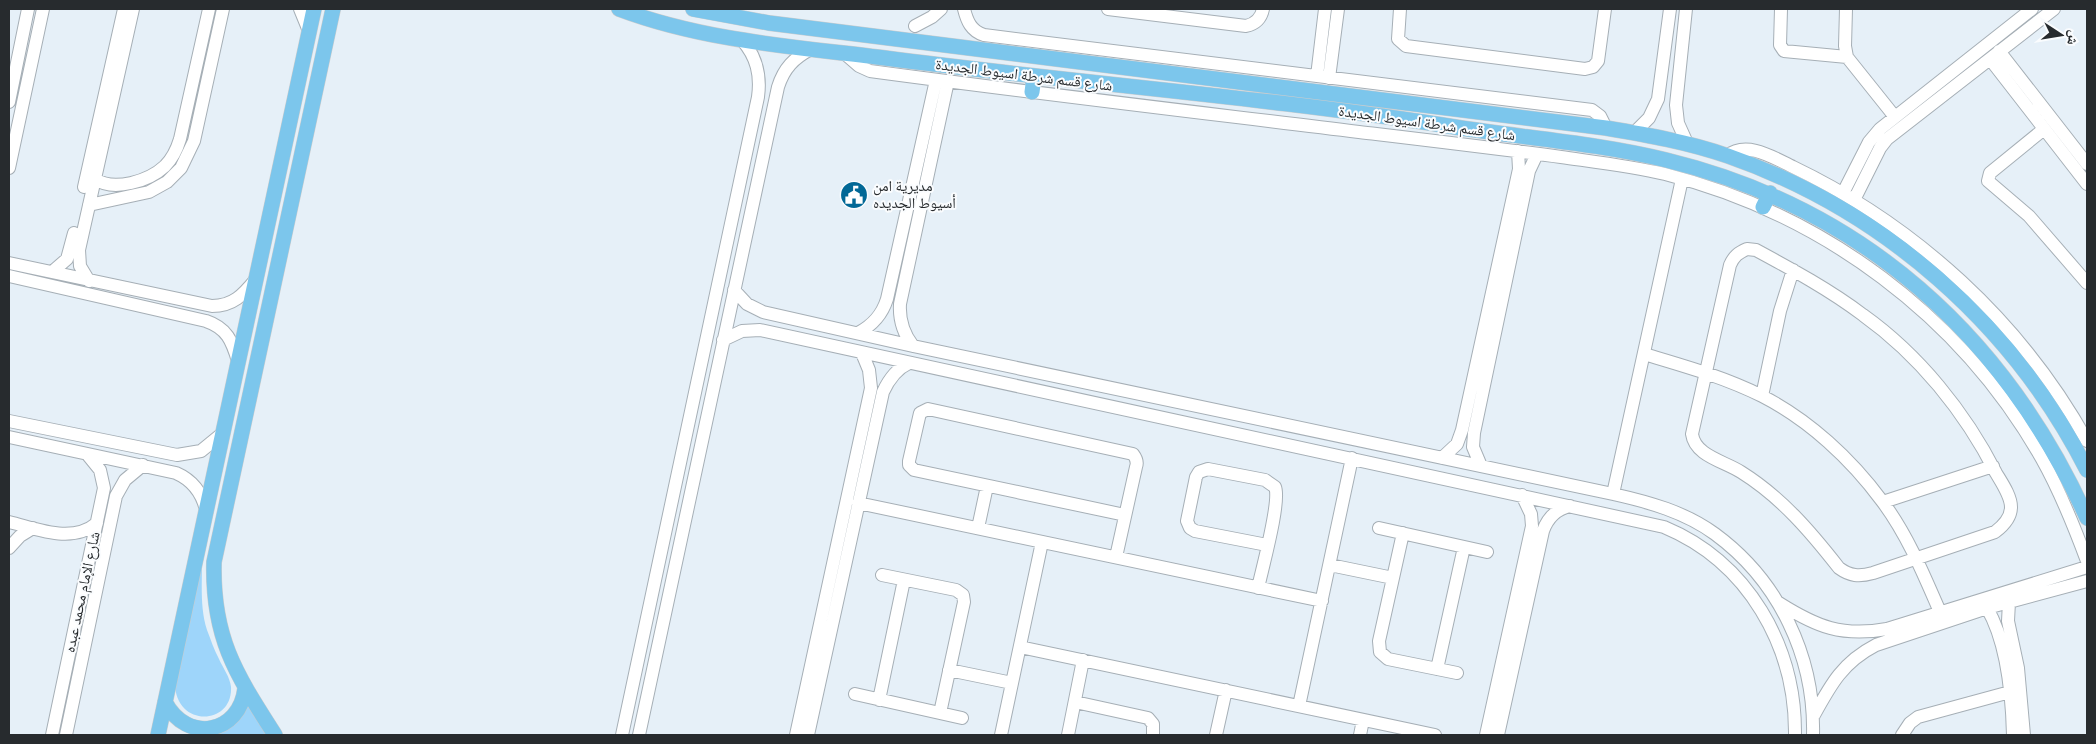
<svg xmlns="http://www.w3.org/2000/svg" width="2096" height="744" viewBox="0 0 2096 744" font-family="Signika,'Noto Naskh Arabic',sans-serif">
	<rect width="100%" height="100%" fill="#e6f0f8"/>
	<path fill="#9ed5fa" d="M 202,561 C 202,584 200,609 207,630 C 211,640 214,650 219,659 C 223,668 230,677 231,687 C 233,726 175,728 175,683 Z
		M 247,705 L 268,735 L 216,735 C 233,729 239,721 247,705 Z"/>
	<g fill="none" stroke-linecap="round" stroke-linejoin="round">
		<g stroke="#a6afb6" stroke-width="14">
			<path id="minor" d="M 300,9 L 309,31
				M 964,9 C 967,21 971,31 984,35 L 1592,110 L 1600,116 L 1606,128
				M 1108,9 L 1246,26 C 1255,24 1261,19 1263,9
				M 1400,9 L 1398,39 L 1406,46 L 1585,69 L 1593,67 L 1598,61 L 1605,9
				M 1686,9 L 1676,105 L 1678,123 L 1687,143
				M 1781,9 L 1780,45 L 1784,51 L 1847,57
				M 1846,9 L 1845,46 L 1847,57 L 1895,117
				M 915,26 L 932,17 L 941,9
				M 1999,51 L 2087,164
				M 844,53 L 859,66 L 870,71 C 1033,93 1196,112 1359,132 C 1426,140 1494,148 1561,157 C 1596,162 1631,166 1665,174 C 1823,214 1961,316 2042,459 C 2060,491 2074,526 2087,561
				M 1990,59 L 2087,184
				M 1317,76 L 1325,9
				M 1329,78 L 1338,9
				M 9,102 L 28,9
				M 2044,129 L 1990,173 L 1988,181 L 2029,216 L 2087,283
				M 1635,132 L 1649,118 L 1658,99 L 1670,9
				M 1727,156 C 1747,140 1774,158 1793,167 C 1916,226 2021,322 2087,441
				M 9,168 L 43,9
				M 95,179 C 114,192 149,181 165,166 C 173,158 177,149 180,139 L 209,9
				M 84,187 L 124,9
				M 1843,193 L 1869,142 L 1880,129 L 2032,9
				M 1854,200 L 1880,148 L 1887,139 L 2054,9
				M 89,205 L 149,192 L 167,182 L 181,168 L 194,141 L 223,9
				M 1747,249 L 1756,250 C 1793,270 1830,290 1863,315 C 1919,355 1965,412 1996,473 C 2002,483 2011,496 2011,507 C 2011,518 2003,526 1995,532 L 1873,573 C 1859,577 1850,576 1839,568 C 1810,531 1781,497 1741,472 C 1724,461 1695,456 1692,434 L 1730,265 C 1734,256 1738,253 1747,249 Z
				M 9,263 L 212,306 C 233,306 243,295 256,279
				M 52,272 L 67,259 L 74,233
				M 9,276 L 206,321 C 227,328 232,341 238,361
				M 89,281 L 80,266 L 79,250 L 133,9
				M 734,290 L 747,304 L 763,312 L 913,346 L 1613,494 C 1649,502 1685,512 1715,534 C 1779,581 1815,657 1813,735
				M 858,333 C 873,325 882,315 887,299 L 936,80
				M 723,340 L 742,331 L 760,330 L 1664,527 C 1748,562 1796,646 1795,735
				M 913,346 C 903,333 899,320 900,304 L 948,81
				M 1644,354 C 1684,366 1724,377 1762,396 C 1809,420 1851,459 1882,501 C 1907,534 1924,575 1940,612
				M 1762,396 L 1780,311 L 1793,270
				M 9,421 L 177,455 L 201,451 L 223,433
				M 9,437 L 176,473 C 192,480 202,493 206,510
				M 1442,458 L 1457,444 L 1462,430 L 1519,169 L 1518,151
				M 1481,466 L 1473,447 L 1474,433 L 1529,171 L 1537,154
				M 1613,494 L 1682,179
				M 1883,502 L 1993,466
				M 858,503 L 1322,601
				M 9,522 C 38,529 72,544 97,523
				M 978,528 L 987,486
				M 1379,528 L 1487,552
				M 1403,533 L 1379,641 L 1380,652 L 1388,659 L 1457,673
				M 9,548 L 20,536 L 33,528
				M 1116,557 L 1136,467 C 1138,462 1136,458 1133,454 L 928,409 L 920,413 L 909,461 L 909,465 L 914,470 L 1125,515
				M 1330,565 L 1393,578
				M 882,575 L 956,590 L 963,595 L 964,602 L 940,713
				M 1258,588 C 1262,569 1281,501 1275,487 L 1265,480 L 1208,469 L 1199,472 L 1196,477 L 1187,521 L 1190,528 L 1195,531 L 1267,545
				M 2009,602 L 2008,621 L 2018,668 L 2024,735
				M 1779,603 C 1817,627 1842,637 1887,629 L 2087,567
				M 1987,608 C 2007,642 2012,696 2013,735
				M 1020,647 L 1435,735
				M 1437,669 L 1464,547
				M 949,670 L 1012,683
				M 855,694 L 962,718
				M 879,700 L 904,580
				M 1075,702 L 1148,718 L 1153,724 L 1153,735
				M 1299,706 L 1352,458
				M 1814,715 C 1831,684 1843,662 1876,645 L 1987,608 L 2087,581
				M 52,735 L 104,488 L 100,470 L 87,454
				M 66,735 L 116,496 L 125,480 L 143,465
				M 622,735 L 758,97 C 761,75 757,57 742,40
				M 639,735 L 778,87 C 784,68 794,58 811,49
				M 796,735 L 871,388 L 869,370 L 862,353
				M 808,735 L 883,392 C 889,379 896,369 909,363
				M 1001,735 L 1042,542
				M 1068,735 L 1083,660
				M 1216,735 L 1226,690
				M 1360,735 L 1363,720
				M 1486,735 L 1532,526 L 1531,514 L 1522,495
				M 1498,735 L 1543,531 C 1548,517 1557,509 1570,506
				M 1902,735 L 1910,723 L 1918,717 L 2010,692"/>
		</g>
		<g stroke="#cbcccd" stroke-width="16">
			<path id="major" d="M 619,9 C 704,41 796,47 885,58 C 1075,83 1266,97 1455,127 C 1525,138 1597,143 1666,160 C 1863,208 2004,335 2087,518
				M 693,9 L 769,23 L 1606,128 C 1647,135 1688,142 1728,156 C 1883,210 2013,324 2087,470
				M 1032,92 L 1034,77
				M 1763,207 L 1770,193
				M 165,702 C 187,744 240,734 245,688
				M 158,735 L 314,9
				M 275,735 C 236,674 212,638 214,562 L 333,9"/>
		</g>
		<use href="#minor" stroke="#fff" stroke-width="12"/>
		<use href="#major" stroke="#7cc6ec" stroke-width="15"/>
	</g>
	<defs>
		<g id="civic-disc" transform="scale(1.4375)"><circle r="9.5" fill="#026896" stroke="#fafcfe"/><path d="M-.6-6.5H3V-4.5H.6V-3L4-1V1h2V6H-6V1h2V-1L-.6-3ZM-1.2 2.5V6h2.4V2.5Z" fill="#fff"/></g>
	</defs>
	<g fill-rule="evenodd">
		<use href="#civic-disc" x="854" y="195"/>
	</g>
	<g text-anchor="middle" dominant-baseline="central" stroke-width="4" stroke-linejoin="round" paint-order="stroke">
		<g font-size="15" fill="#272b2e" stroke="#fafcfe">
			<text transform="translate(1024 75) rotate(7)">شارع قسم شرطة اسيوط الجديدة</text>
			<text transform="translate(1427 123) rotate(8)">شارع قسم شرطة اسيوط الجديدة</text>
			<text transform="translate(82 592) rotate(-78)">شارع الإمام محمد عبده</text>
		</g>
		<g font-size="15" fill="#272b2e" stroke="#fafcfe" text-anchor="start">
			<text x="873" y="186">مديرية امن<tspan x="873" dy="17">أسيوط الجديده</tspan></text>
		</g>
	</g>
	<rect width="2096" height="744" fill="none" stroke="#272b2e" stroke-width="20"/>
	<g transform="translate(2061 35) rotate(102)" stroke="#fafcfe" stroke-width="4" paint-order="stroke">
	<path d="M0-4L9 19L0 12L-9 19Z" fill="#272b2e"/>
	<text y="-8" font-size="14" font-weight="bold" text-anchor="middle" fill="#272b2e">ش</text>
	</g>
</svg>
